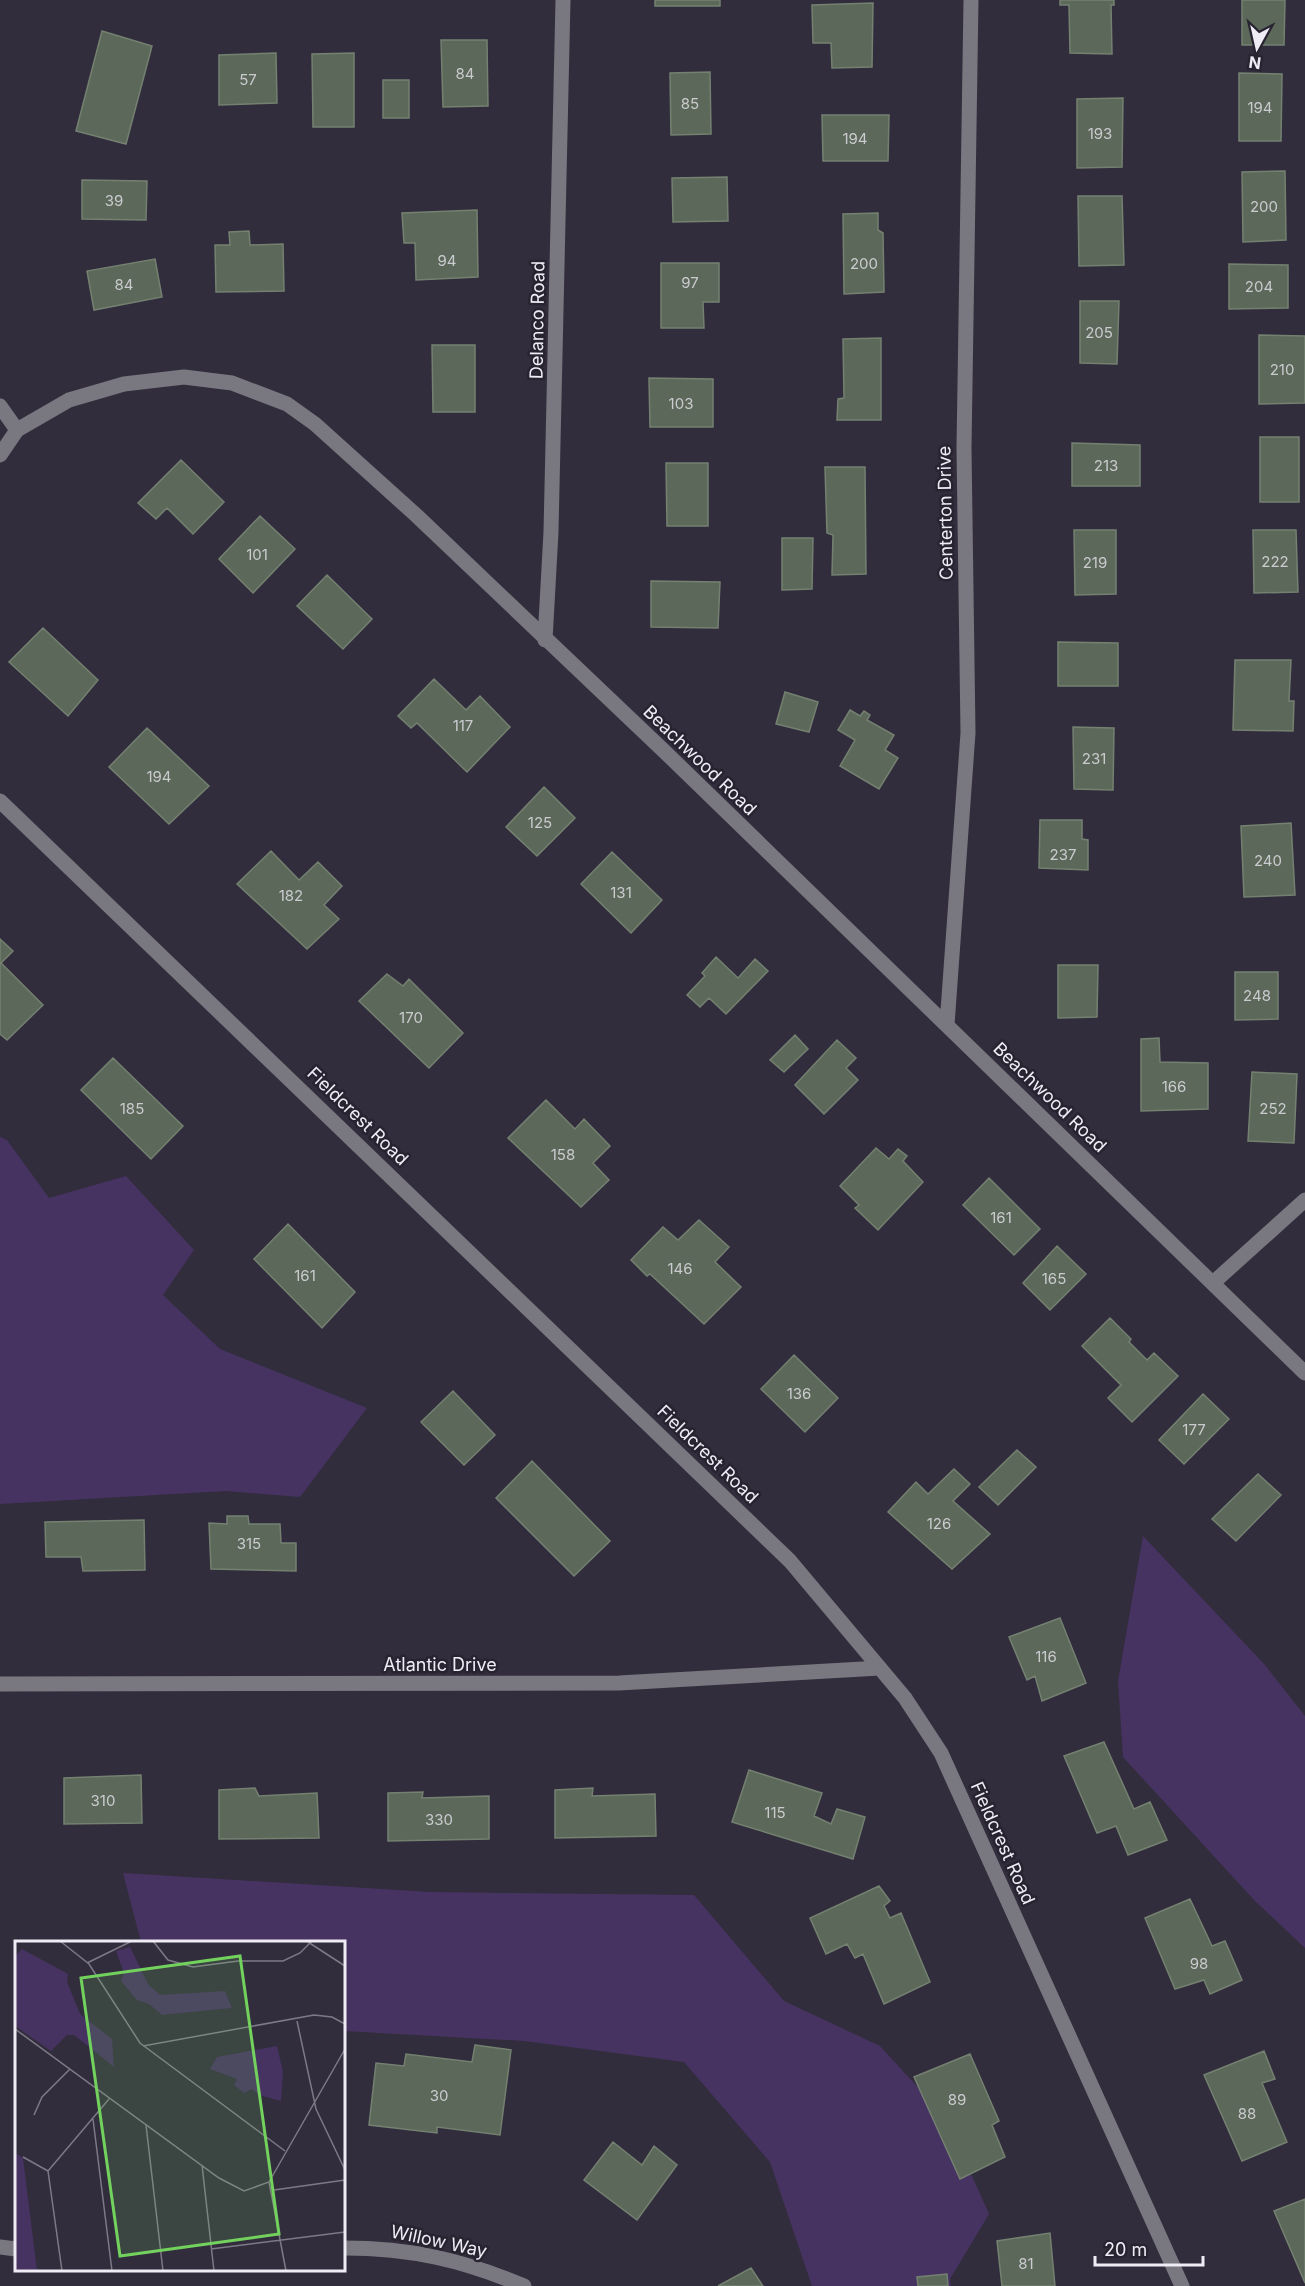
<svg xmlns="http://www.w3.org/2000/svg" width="1305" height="2286" viewBox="0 0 1305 2286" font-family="Inter,sans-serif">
	<rect width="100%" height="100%" fill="#322d3c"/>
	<path fill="#463361" d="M 0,1137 L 7,1140 L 49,1198 L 126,1176 L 194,1250 L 163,1295 L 220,1349 L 367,1408 L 300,1497 L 226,1491 L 0,1504 Z
		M 1143,1536 L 1265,1665 L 1305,1716 L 1305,1948 L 1255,1901 L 1123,1757 L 1118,1681 Z
		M 123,1873 L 430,1892 L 694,1895 L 784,2001 L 880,2046 L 946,2118 L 989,2214 L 950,2279 L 951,2286 L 812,2286 L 770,2162 L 684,2062 L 524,2041 L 344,2031 L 344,1942 L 141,1942 Z"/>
	<path fill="#5c6859" stroke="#748171" stroke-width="1.5" d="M 655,0 L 720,0 L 720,6 L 655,6 Z
		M 1060,0 L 1114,0 L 1114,5 L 1111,5 L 1112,54 L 1070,53 L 1069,5 L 1060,5 Z
		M 1242,0 L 1285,0 L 1284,45 L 1242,45 Z
		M 873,3 L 872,67 L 832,68 L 831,43 L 813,43 L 812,5 Z
		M 102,31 L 152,46 L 126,144 L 76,131 Z
		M 441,40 L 487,40 L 488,106 L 443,107 Z
		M 276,53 L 277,103 L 219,105 L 219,55 Z
		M 354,53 L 354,127 L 313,127 L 312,54 Z
		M 710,72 L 711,134 L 671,135 L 670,73 Z
		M 1239,73 L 1282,74 L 1281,141 L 1239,141 Z
		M 383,80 L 409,80 L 409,118 L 383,118 Z
		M 1123,98 L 1122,167 L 1077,168 L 1077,99 Z
		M 822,115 L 889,115 L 888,161 L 823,161 Z
		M 1285,171 L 1286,240 L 1243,242 L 1242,172 Z
		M 727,177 L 728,221 L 673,222 L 672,178 Z
		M 82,180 L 147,181 L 146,220 L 82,219 Z
		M 1078,196 L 1122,196 L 1124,265 L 1079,266 Z
		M 477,210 L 478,277 L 416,280 L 415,243 L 404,243 L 402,213 Z
		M 878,213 L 878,230 L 883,233 L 884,292 L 844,294 L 843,214 Z
		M 249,231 L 250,245 L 283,244 L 284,291 L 216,292 L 215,245 L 230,245 L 229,232 Z
		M 155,259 L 162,297 L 94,310 L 87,271 Z
		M 661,263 L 719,263 L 719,302 L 703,302 L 704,328 L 661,328 Z
		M 1229,264 L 1288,265 L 1288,308 L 1229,309 Z
		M 1080,301 L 1119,301 L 1117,364 L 1080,363 Z
		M 1259,335 L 1305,336 L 1305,403 L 1259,404 Z
		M 881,338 L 881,420 L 837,420 L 838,399 L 844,398 L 843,339 Z
		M 432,345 L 475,345 L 475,412 L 433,412 Z
		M 649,378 L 713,379 L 713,427 L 650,427 Z
		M 1260,437 L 1299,437 L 1299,502 L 1260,502 Z
		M 1072,443 L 1140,445 L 1140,486 L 1072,486 Z
		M 181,460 L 224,502 L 193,534 L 167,508 L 156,519 L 138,503 Z
		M 666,463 L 708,463 L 708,526 L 667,526 Z
		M 825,467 L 865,467 L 866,574 L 832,575 L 833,535 L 827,533 Z
		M 260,516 L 295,549 L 253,593 L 219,559 Z
		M 1074,530 L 1116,530 L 1116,594 L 1075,595 Z
		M 1253,530 L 1296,530 L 1298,592 L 1254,593 Z
		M 782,538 L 813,538 L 812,589 L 782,590 Z
		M 327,575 L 372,619 L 343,649 L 297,606 Z
		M 651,581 L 720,582 L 718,628 L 651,627 Z
		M 43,628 L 98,680 L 68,716 L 9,662 Z
		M 1058,642 L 1118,643 L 1118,686 L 1058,686 Z
		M 1235,660 L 1291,660 L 1289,701 L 1294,701 L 1293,731 L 1233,730 Z
		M 434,679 L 466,710 L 480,696 L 510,727 L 467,772 L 417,723 L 411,728 L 398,716 Z
		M 785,692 L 818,702 L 809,732 L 776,724 Z
		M 850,710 L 860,716 L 864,711 L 870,715 L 867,720 L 894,735 L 885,750 L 898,758 L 879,789 L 840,766 L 855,740 L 838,730 Z
		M 1073,727 L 1114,728 L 1113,790 L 1074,789 Z
		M 147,728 L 209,786 L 169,824 L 109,767 Z
		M 544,787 L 575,818 L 537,856 L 506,827 Z
		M 1040,820 L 1082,820 L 1082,839 L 1088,840 L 1088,870 L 1039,868 Z
		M 1291,823 L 1295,895 L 1244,897 L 1241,826 Z
		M 271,851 L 299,880 L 318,862 L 342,886 L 324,905 L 339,919 L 307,949 L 237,884 Z
		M 612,852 L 662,900 L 631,933 L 581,884 Z
		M 0,939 L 13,951 L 1,963 L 43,1005 L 7,1040 L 0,1034 Z
		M 716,957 L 738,978 L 755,959 L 768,971 L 726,1014 L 709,998 L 700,1007 L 687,995 L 705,976 L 702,973 Z
		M 1058,965 L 1098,965 L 1097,1017 L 1058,1018 Z
		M 1235,972 L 1278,972 L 1278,1019 L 1235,1020 Z
		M 387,974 L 403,986 L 409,979 L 463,1033 L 429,1068 L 359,1001 Z
		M 795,1035 L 808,1049 L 784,1072 L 770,1060 Z
		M 1159,1038 L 1160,1062 L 1208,1063 L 1208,1109 L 1141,1111 L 1141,1039 Z
		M 837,1040 L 856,1058 L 846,1068 L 858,1080 L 824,1114 L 795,1085 Z
		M 113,1058 L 183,1126 L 151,1159 L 81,1090 Z
		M 1252,1072 L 1297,1074 L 1294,1143 L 1248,1141 Z
		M 546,1100 L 575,1129 L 584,1119 L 610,1146 L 593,1163 L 609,1180 L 581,1207 L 508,1138 Z
		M 876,1148 L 889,1159 L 898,1149 L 907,1156 L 903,1161 L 923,1182 L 878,1230 L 855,1208 L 859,1205 L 840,1186 Z
		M 989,1178 L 1040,1229 L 1014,1255 L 963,1205 Z
		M 699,1220 L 729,1247 L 715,1262 L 741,1287 L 704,1324 L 650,1274 L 647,1276 L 631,1260 L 663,1227 L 678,1240 Z
		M 288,1224 L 355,1292 L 322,1328 L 254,1259 Z
		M 1057,1246 L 1086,1274 L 1050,1310 L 1023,1283 Z
		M 1110,1318 L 1131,1339 L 1129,1342 L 1147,1360 L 1154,1353 L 1178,1376 L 1132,1422 L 1108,1398 L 1121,1385 L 1082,1346 Z
		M 794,1355 L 838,1398 L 805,1432 L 761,1389 Z
		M 453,1391 L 495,1435 L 464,1465 L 421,1422 Z
		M 1203,1394 L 1229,1419 L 1184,1464 L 1159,1440 Z
		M 1017,1450 L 1036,1467 L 998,1505 L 979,1487 Z
		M 532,1461 L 610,1541 L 574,1576 L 496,1498 Z
		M 954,1469 L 970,1484 L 953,1501 L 990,1534 L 952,1569 L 888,1512 L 916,1482 L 928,1494 Z
		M 1258,1474 L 1281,1495 L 1236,1541 L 1212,1519 Z
		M 227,1516 L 248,1516 L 249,1524 L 280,1524 L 281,1543 L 296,1543 L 296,1571 L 211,1569 L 209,1523 L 227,1524 Z
		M 144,1520 L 145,1570 L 83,1571 L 81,1557 L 46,1557 L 45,1522 Z
		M 1060,1618 L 1086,1683 L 1042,1701 L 1035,1676 L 1027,1680 L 1009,1637 Z
		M 1104,1742 L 1134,1809 L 1150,1802 L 1167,1840 L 1128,1855 L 1116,1826 L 1097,1833 L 1064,1756 Z
		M 749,1770 L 822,1793 L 814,1816 L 831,1824 L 837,1809 L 865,1817 L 853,1859 L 732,1822 Z
		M 141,1775 L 142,1823 L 64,1824 L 64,1778 Z
		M 255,1788 L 259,1796 L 317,1793 L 319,1838 L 219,1839 L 219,1790 Z
		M 593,1788 L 592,1796 L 655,1794 L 656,1836 L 555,1838 L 555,1790 Z
		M 423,1792 L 422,1798 L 489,1796 L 489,1839 L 388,1841 L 388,1793 Z
		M 879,1886 L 890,1901 L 884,1906 L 890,1918 L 901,1913 L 930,1982 L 884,2004 L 863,1954 L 855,1958 L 847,1944 L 826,1954 L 810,1918 Z
		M 1190,1899 L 1212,1946 L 1225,1941 L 1242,1980 L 1210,1994 L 1204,1980 L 1175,1989 L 1145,1918 Z
		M 475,2045 L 511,2050 L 500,2135 L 437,2127 L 437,2133 L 369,2125 L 376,2063 L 404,2066 L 406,2054 L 472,2062 Z
		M 1264,2051 L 1275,2079 L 1262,2083 L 1287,2142 L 1242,2161 L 1204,2075 Z
		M 970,2054 L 999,2121 L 992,2125 L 1005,2157 L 960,2179 L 914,2077 Z
		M 613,2142 L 642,2165 L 654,2146 L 677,2165 L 637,2220 L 584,2180 Z
		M 1305,2199 L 1305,2283 L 1274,2211 Z
		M 1050,2233 L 1055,2286 L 1002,2286 L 997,2241 Z
		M 751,2268 L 763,2286 L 718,2286 Z
		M 947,2274 L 948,2286 L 918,2286 L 917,2277 Z"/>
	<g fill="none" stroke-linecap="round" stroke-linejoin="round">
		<path stroke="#79777f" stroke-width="15" d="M 0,406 L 17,430
			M 0,455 L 17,430 L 69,400 L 124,384 L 184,377 L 232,383 L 287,404 L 315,424 L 417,516 L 664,751 L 1305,1373
			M 545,640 L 551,532 L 563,0
			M 0,801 L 790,1561 L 905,1698 L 941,1753 L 1182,2286
			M 947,1025 L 968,733 L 964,448 L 971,0
			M 1214,1282 L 1305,1200
			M 0,1684 L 619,1683 L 880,1668
			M 0,2247 L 16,2249
			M 344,2248 C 410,2248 463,2260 524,2286"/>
	</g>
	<g text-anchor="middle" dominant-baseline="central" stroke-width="5" stroke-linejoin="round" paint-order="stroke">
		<g font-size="15" fill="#cacbcf">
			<text x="465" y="73">84</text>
			<text x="248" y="79">57</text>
			<text x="690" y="103">85</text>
			<text x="1260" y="107">194</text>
			<text x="1100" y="133">193</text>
			<text x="855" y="138">194</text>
			<text x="114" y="200">39</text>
			<text x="1264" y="206">200</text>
			<text x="447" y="260">94</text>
			<text x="864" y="263">200</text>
			<text x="690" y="282">97</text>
			<text x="124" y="284">84</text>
			<text x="1259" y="286">204</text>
			<text x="1099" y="332">205</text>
			<text x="1282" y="369">210</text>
			<text x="681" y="403">103</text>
			<text x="1106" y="465">213</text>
			<text x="257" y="554">101</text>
			<text x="1275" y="561">222</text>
			<text x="1095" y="562">219</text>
			<text x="463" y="725">117</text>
			<text x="1094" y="758">231</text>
			<text x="159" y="776">194</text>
			<text x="540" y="822">125</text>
			<text x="1063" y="854">237</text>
			<text x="1268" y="860">240</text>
			<text x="621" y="892">131</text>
			<text x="291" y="895">182</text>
			<text x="1257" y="995">248</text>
			<text x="411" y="1017">170</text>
			<text x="1174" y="1086">166</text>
			<text x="132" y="1108">185</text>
			<text x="1273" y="1108">252</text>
			<text x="563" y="1154">158</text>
			<text x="1001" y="1217">161</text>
			<text x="680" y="1268">146</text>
			<text x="305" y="1275">161</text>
			<text x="1054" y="1278">165</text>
			<text x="799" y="1393">136</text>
			<text x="1194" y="1429">177</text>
			<text x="939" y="1523">126</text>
			<text x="249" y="1543">315</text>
			<text x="1046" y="1656">116</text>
			<text x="103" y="1800">310</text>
			<text x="775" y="1812">115</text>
			<text x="439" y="1819">330</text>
			<text x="1199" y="1963">98</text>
			<text x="439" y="2095">30</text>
			<text x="957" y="2099">89</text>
			<text x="1247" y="2113">88</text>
			<text x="1026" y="2263">81</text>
		</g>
		<g font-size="18" fill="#efecf6" stroke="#282331">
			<text transform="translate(537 320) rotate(-89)">Delanco Road</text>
			<text transform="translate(945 513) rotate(-91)">Centerton Drive</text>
			<text transform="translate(700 760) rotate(44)">Beachwood Road</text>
			<text transform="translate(1050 1097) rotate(44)">Beachwood Road</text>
			<text transform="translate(358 1116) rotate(44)">Fieldcrest Road</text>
			<text transform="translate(708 1454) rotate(44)">Fieldcrest Road</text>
			<text x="440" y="1664">Atlantic Drive</text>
			<text transform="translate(1003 1843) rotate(66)">Fieldcrest Road</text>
			<text transform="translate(439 2241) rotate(12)">Willow Way</text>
		</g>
	</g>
	<g transform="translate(15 1941)">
		<rect width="330" height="330" fill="#322d3c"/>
		<path d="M 115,6 L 133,43 L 145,54 L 210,50 L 217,67 L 147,74 L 134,63 L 122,59 L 106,40 L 109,32 L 101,10 ZM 7,8 L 53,33 L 52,41 L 65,73 L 97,98 L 99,126 L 59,94 L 52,94 L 36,110 L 0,85 L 0,15 ZM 262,105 L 268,131 L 266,160 L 244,154 L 237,148 L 229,152 L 219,144 L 222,138 L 195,128 L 202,116 ZM 0,212 L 8,217 L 22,330 L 0,330 Z" fill="#463361"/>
		<path fill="none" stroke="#7e7986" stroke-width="1.5" d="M 45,0 L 74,23 L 125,102 L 270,210M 138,0 L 153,19 L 178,26 L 223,20 L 268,20 L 285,12 L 297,0M 293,1 L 330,25M 72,22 L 117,0M 282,80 L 301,168 L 330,229M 0,88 L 204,237 L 229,250 L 254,241 L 330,108M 128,105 L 299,74 L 317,76 L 330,83M 19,174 L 27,156 L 55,128M 78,178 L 97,330M 131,184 L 148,330M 8,216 L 33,230M 187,224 L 199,330M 33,230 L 47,330M 33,230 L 94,158M 254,241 L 271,330M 259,249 L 330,239M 196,308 L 330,291"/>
		<path fill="#72d25d" fill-opacity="0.15" stroke="#72d25d" stroke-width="3" d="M 225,15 L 264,293 L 105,315 L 66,37 Z"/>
		<rect width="330" height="330" fill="none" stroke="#efecf6" stroke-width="3"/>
	</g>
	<g transform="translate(1257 48) rotate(188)" stroke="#282331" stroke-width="4.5" paint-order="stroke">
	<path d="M0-4.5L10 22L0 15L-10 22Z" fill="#efecf6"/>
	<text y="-9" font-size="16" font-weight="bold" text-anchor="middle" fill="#efecf6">N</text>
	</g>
	<path d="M1095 2256v9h108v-9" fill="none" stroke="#efecf6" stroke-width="3"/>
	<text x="1104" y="2256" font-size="18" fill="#efecf6" stroke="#282331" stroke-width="4.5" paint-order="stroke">20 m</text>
</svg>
